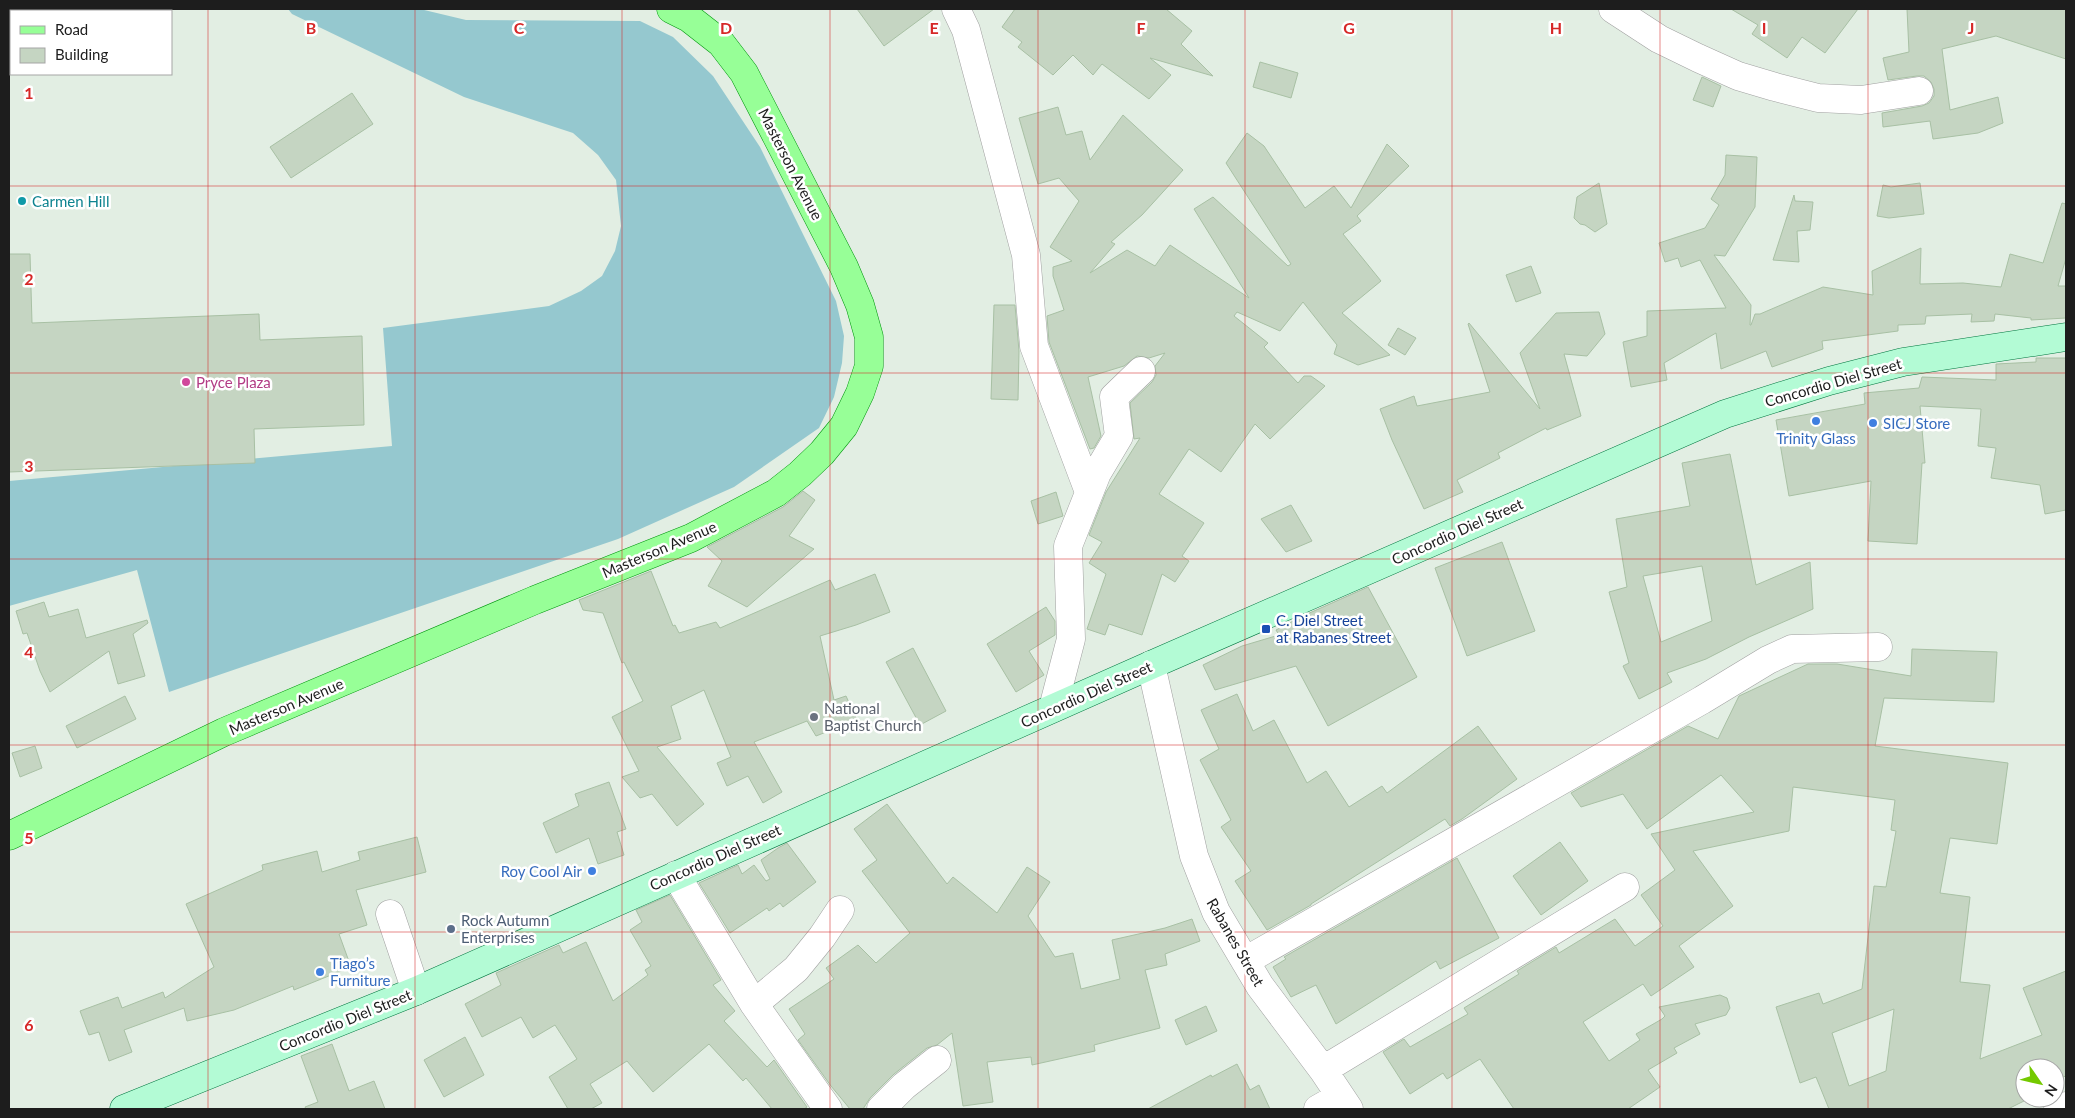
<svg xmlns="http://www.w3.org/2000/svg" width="2075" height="1118" viewBox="0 0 2075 1118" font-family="Lato,sans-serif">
	<rect width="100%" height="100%" fill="#e2eee3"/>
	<path fill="#95c8cf" d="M 288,9 L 420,9 L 466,20 L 640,21 L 673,37 L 713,76 L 760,147 L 836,301 L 844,336 L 842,363 L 834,397 L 819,428 L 734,487 L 618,539 L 169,692 L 137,570 L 9,606 L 9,481 L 392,446 L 383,328 L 549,306 L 581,291 L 602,276 L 615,251 L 621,226 L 616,180 L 598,155 L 573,133 L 464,97 L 292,14 Z"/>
	<path fill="#c5d5c2" stroke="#a8c0a4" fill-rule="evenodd" d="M 857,9 L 934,9 L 884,46 Z
		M 1015,9 L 1166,9 L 1192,31 L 1181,44 L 1213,76 L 1150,58 L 1171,75 L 1149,99 L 1102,64 L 1093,75 L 1073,55 L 1053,75 L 1018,47 L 1022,42 L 1002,27 Z
		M 1731,9 L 1858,9 L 1825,53 L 1802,37 L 1787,58 L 1752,34 L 1758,25 Z
		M 1907,9 L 2066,9 L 2066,59 L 1996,36 L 1942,49 L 1950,110 L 1998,97 L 2003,123 L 1978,133 L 1933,139 L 1930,121 L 1883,127 L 1882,113 L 1922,106 L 1929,103 L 1934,96 L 1934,89 L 1931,82 L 1924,76 L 1917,76 L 1888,80 L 1883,58 L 1909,52 Z
		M 1260,62 L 1298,73 L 1291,98 L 1253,87 Z
		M 1702,77 L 1721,86 L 1713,107 L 1693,100 Z
		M 352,93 L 373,124 L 291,178 L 270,147 Z
		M 1058,107 L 1066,135 L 1082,131 L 1090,160 L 1123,115 L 1183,170 L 1142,215 L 1111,242 L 1115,244 L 1090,273 L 1127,250 L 1155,266 L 1170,245 L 1249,298 L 1194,209 L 1213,197 L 1288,266 L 1291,264 L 1226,163 L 1247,133 L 1264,146 L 1305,208 L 1334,186 L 1351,208 L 1387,144 L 1409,166 L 1357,216 L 1361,221 L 1343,234 L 1381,281 L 1342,313 L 1390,355 L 1358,365 L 1334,354 L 1337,345 L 1303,302 L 1280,331 L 1237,312 L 1234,316 L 1268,343 L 1264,347 L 1298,383 L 1304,376 L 1311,376 L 1325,386 L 1270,439 L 1255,424 L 1221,472 L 1189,449 L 1159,494 L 1204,523 L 1182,556 L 1189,561 L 1175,582 L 1162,574 L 1142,635 L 1109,624 L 1105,635 L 1087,629 L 1106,574 L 1089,563 L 1102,542 L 1089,535 L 1106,492 L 1140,438 L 1134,439 L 1130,403 L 1152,382 L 1156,375 L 1155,366 L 1165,353 L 1149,358 L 1137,356 L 1124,366 L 1088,377 L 1101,436 L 1094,448 L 1090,449 L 1049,342 L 1047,316 L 1064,310 L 1053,276 L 1053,267 L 1072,261 L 1050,247 L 1079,201 L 1059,178 L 1038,184 L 1019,118 Z
		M 1726,155 L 1757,157 L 1755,207 L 1725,256 L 1714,255 L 1751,305 L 1750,325 L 1751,325 L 1755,314 L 1760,314 L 1823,287 L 1873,295 L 1872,271 L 1921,248 L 1920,284 L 1963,283 L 2001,287 L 2010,254 L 2043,263 L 2062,203 L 2066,204 L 2066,258 L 2058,286 L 2066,286 L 2066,318 L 2031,320 L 2031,318 L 1995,314 L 1994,321 L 1971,322 L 1972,314 L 1926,316 L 1925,324 L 1898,325 L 1898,331 L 1822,341 L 1823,349 L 1772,367 L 1766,351 L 1721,369 L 1716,333 L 1664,363 L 1667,380 L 1631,387 L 1623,342 L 1647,336 L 1647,311 L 1726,308 L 1700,260 L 1681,267 L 1678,258 L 1665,262 L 1659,243 L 1705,228 L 1719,205 L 1711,199 L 1725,175 Z
		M 1599,183 L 1607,224 L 1595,232 L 1585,225 L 1580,224 L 1574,218 L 1577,197 Z
		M 1920,183 L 1924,214 L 1889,218 L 1877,216 L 1883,185 L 1891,187 Z
		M 1794,195 L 1795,201 L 1813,202 L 1810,230 L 1797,231 L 1799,262 L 1773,260 Z
		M 9,254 L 30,254 L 32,323 L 259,314 L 260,340 L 362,336 L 364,425 L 254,429 L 255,463 L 9,472 Z
		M 1531,266 L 1541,293 L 1516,302 L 1506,275 Z
		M 994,305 L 1015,305 L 1019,351 L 1018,400 L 991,399 Z
		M 1599,312 L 1605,334 L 1587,356 L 1564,354 L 1581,416 L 1547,430 L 1546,428 L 1498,453 L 1500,458 L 1457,480 L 1463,492 L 1424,509 L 1392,440 L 1380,409 L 1414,396 L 1417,406 L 1490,392 L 1468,324 L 1469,323 L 1540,409 L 1520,353 L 1556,313 Z
		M 1398,328 L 1416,338 L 1405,355 L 1388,345 Z
		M 2036,358 L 2066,358 L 2066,510 L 2045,514 L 2040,485 L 1991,478 L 1996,448 L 1978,446 L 1981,409 L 1920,406 L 1925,463 L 1922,463 L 1917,544 L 1868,541 L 1871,481 L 1789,496 L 1776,420 L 1865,404 L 1864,393 L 1919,388 L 1922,377 L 1996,380 L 1996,364 L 2036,362 Z
		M 1730,454 L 1756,585 L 1810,562 L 1813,609 L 1749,637 L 1706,659 L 1667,673 L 1672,682 L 1639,699 L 1623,666 L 1629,663 L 1609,592 L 1627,587 L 1616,519 L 1690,506 L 1682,463 ZM 1702,566 L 1712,621 L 1661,642 L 1643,576 Z
		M 803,491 L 815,500 L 789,536 L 814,549 L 747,607 L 708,586 L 722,561 L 707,547 L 783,507 Z
		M 1056,492 L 1063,516 L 1038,524 L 1031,501 Z
		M 1291,505 L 1312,541 L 1286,552 L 1261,519 Z
		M 1502,542 L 1535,631 L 1467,656 L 1435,568 Z
		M 651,571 L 673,626 L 675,625 L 679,633 L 716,622 L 720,628 L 830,580 L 835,590 L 875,574 L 890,612 L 856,625 L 820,636 L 834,700 L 846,696 L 857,720 L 816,736 L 807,721 L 754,742 L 782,792 L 763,803 L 748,776 L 727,786 L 717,763 L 731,757 L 704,690 L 671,706 L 681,739 L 657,747 L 704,804 L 677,826 L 652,794 L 640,798 L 622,777 L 639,771 L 612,717 L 643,701 L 624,662 L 622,663 L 603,613 L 583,610 L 579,600 Z
		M 1368,587 L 1417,677 L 1328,726 L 1296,666 L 1215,690 L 1203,665 L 1242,646 L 1279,635 L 1276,630 L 1305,615 Z
		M 44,602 L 49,617 L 78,609 L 86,638 L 147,620 L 148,623 L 133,634 L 145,676 L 118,684 L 109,651 L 50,692 L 40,671 L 27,633 L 23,634 L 16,611 Z
		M 1046,607 L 1055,621 L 1055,635 L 1029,651 L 1044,675 L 1016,692 L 987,644 Z
		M 913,648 L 946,711 L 920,725 L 886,662 Z
		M 1912,649 L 1997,652 L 1994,702 L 1884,698 L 1875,746 L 2008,763 L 1997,844 L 1950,838 L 1940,893 L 1970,897 L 1960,982 L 1990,985 L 1980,1059 L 2042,1035 L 2023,988 L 2066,971 L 2066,1076 L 2055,1080 L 2055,1068 L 2025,1068 L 2025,1092 L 2020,1093 L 2024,1101 L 2008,1109 L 1829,1109 L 1816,1077 L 1800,1083 L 1776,1007 L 1819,993 L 1823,1004 L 1862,989 L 1874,886 L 1886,887 L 1896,831 L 1891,830 L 1895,800 L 1793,787 L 1789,831 L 1693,851 L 1733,906 L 1679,946 L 1694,967 L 1651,996 L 1643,984 L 1583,1022 L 1609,1061 L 1640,1040 L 1636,1034 L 1662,1019 L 1665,1016 L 1659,1007 L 1720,995 L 1727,998 L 1730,1008 L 1726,1015 L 1695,1024 L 1700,1034 L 1674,1048 L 1677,1053 L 1648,1070 L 1660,1087 L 1628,1109 L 1514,1109 L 1480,1059 L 1447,1079 L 1443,1073 L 1410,1094 L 1383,1052 L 1404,1039 L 1410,1047 L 1468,1014 L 1464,1008 L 1519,974 L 1517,971 L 1556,947 L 1559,953 L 1615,919 L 1635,946 L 1663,926 L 1641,895 L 1675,870 L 1651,834 L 1754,812 L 1721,775 L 1647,829 L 1623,794 L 1581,807 L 1571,793 L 1688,726 L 1718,739 L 1739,696 L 1808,664 L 1837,664 L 1911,676 ZM 1894,1009 L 1886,1071 L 1849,1086 L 1832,1033 Z
		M 1237,694 L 1253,731 L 1274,720 L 1307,783 L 1326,771 L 1349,807 L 1382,786 L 1387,793 L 1478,726 L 1517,779 L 1462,819 L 1450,826 L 1445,819 L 1311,904 L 1311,905 L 1267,930 L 1235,881 L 1251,871 L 1221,827 L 1231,820 L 1200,760 L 1219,749 L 1201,710 Z
		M 125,696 L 136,719 L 77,748 L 66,726 Z
		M 35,746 L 42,768 L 20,777 L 12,753 Z
		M 609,782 L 626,829 L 617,832 L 624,855 L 598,864 L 589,838 L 556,853 L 543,823 L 579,806 L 575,794 Z
		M 887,804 L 947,884 L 953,877 L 997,913 L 1027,867 L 1050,882 L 1028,916 L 1055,957 L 1073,953 L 1081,989 L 1120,979 L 1112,940 L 1165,928 L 1192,919 L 1200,941 L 1165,954 L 1167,965 L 1145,970 L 1160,1028 L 1094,1045 L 1095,1051 L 1032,1065 L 1031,1057 L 987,1062 L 993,1102 L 963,1106 L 952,1033 L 937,1045 L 927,1048 L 894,1074 L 870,1098 L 863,1109 L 850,1109 L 831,1086 L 798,1040 L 805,1034 L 789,1009 L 834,979 L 826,968 L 858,945 L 876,963 L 910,933 L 862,871 L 877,860 L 854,829 Z
		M 417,837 L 426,872 L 356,890 L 367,925 L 339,934 L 351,967 L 294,990 L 293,986 L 234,1010 L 187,1021 L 184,1008 L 124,1030 L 132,1052 L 109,1061 L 99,1032 L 89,1035 L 80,1011 L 118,997 L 122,1008 L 163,992 L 165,998 L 214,967 L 186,904 L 263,870 L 262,865 L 317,851 L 322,872 L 360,860 L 358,852 Z
		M 1560,842 L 1588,881 L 1541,915 L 1513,876 Z
		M 787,843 L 816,882 L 783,907 L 780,903 L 769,911 L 767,908 L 730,933 L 699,883 L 738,865 L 742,874 L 754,865 L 766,881 L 770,879 L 761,860 L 778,848 Z
		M 1457,858 L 1499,938 L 1440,969 L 1436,961 L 1336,1024 L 1316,985 L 1291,997 L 1273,967 L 1286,959 L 1284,957 Z
		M 670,895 L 721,980 L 713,985 L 735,1011 L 724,1021 L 767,1067 L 774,1060 L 807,1107 L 804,1109 L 772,1109 L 746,1078 L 743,1081 L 709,1044 L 653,1092 L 627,1061 L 590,1084 L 602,1103 L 591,1109 L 568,1109 L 549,1077 L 577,1059 L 555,1025 L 533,1038 L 521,1017 L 482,1037 L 465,1004 L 501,985 L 496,973 L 559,945 L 563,953 L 586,942 L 613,1001 L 648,975 L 645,970 L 651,966 L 630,930 L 642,922 L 636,910 Z
		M 1206,1006 L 1217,1031 L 1186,1045 L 1175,1020 Z
		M 465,1037 L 484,1075 L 444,1097 L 424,1060 Z
		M 332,1044 L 349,1091 L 374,1081 L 385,1109 L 306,1109 L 305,1107 L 318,1102 L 301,1056 Z
		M 1237,1064 L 1250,1090 L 1259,1085 L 1270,1109 L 1148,1109 L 1211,1075 L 1212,1077 Z"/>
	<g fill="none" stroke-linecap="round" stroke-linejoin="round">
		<g stroke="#a1a1a1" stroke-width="29">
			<path id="minor" d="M 956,9 L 966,30 L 1026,255 L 1034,346 L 1089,492
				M 1613,9 L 1659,39 L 1698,58 L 1738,76 L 1775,87 L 1818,98 L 1861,100 L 1919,91
				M 1151,665 L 1194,856 L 1216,912 L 1260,986 L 1323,1070 L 1349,1109
				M 1053,708 L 1071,639 L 1068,546 L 1097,473 L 1119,436 L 1114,397 L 1141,371
				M 676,875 L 754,1004 L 828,1109
				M 390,914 L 416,991
				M 1245,961 L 1702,700 L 1768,660 L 1792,649 L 1878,647
				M 754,1004 L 796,969 L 822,937 L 840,910
				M 1323,1070 L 1625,887
				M 881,1109 L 904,1086 L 937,1060
				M 1318,1109 L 1339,1097
				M 2058,1109 L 2066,1106"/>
		</g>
		<g stroke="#01763f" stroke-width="29">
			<path id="secondary" d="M 124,1109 L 416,991 L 1151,665 L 1725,414 L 1829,381 L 1903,362 L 2066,337"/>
		</g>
		<g stroke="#00950e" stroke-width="29">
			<path id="primary" d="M 9,836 L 224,732 L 535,600 L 691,538 L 776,493 L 800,474 L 822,453 L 844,426 L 860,393 L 869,366 L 869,337 L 860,305 L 844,267 L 744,73 L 721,43 L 689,18 L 671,9"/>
		</g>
		<use href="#minor" stroke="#fff" stroke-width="28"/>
		<use href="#secondary" stroke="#b3fbd5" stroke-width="28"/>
		<use href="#primary" stroke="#97ff97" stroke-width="28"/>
	</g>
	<path fill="none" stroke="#d62828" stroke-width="1" stroke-opacity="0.55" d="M 208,9 L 208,1109M 415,9 L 415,1109M 622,9 L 622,1109M 830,9 L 830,1109M 1038,9 L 1038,1109M 1245,9 L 1245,1109M 1452,9 L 1452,1109M 1660,9 L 1660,1109M 1868,9 L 1868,1109M 9,186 L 2066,186M 9,373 L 2066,373M 9,559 L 2066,559M 9,745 L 2066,745M 9,932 L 2066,932"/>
	<circle fill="#0f9aa8" stroke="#fff" stroke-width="2" cx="22" cy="201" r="5"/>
	<circle fill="#d1479c" stroke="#fff" stroke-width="2" cx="186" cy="382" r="5"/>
	<g fill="#3f7fe0" stroke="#fff" stroke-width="2">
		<circle cx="1816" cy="421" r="5"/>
		<circle cx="1873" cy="423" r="5"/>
		<circle cx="592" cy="871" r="5"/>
		<circle cx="320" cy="972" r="5"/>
	</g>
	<rect fill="#1a4fb4" stroke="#fff" stroke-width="2" x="1261" y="624" width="10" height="10" rx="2.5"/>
	<circle fill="#6b7280" stroke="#fff" stroke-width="2" cx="814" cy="717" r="5"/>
	<circle fill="#5c6f8a" stroke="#fff" stroke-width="2" cx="451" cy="929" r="5"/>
	<g text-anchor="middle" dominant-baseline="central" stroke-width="5" stroke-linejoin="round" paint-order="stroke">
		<g font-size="15" fill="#1d1d1d" stroke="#fff">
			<text transform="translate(791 164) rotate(63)">Masterson Avenue</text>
			<text transform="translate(1833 382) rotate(-16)">Concordio Diel Street</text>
			<text transform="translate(1457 531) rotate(-24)">Concordio Diel Street</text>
			<text transform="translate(659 549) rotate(-23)">Masterson Avenue</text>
			<text transform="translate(1086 694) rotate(-24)">Concordio Diel Street</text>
			<text transform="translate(286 706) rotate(-23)">Masterson Avenue</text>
			<text transform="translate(715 857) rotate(-24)">Concordio Diel Street</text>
			<text transform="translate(1236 942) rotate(60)">Rabanes Street</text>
			<text transform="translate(345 1020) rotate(-22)">Concordio Diel Street</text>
		</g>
		<g font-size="15" fill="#0d838f" stroke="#fff" text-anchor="start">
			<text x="32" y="201">Carmen Hill</text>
		</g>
		<g font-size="15" fill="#b23c85" stroke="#fff" text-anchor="start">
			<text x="196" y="382">Pryce Plaza</text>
		</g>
		<g font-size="15" fill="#366cbe" stroke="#fff" text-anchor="start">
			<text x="1883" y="423">SICJ Store</text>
			<text x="1816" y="438" text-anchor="middle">Trinity Glass</text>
			<text x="582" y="871" text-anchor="end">Roy Cool Air</text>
			<text x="330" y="963">Tiago’s<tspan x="330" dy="17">Furniture</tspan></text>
		</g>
		<g font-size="15" fill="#164399" stroke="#fff" text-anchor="start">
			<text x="1276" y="620">C. Diel Street<tspan x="1276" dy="17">at Rabanes Street</tspan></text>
		</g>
		<g font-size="15" fill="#5b616d" stroke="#fff" text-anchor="start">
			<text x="824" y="708">National<tspan x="824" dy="17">Baptist Church</tspan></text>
		</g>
		<g font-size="15" fill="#4e5e75" stroke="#fff" text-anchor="start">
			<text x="461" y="920">Rock Autumn<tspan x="461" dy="17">Enterprises</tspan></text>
		</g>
	</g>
	<g font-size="16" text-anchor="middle" font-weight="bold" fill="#d62828" stroke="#fff" stroke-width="5" stroke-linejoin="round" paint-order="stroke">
		<text x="311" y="34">B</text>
		<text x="519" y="34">C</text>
		<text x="726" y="34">D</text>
		<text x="934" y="34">E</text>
		<text x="1141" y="34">F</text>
		<text x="1349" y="34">G</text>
		<text x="1556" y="34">H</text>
		<text x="1764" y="34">I</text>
		<text x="1971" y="34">J</text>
		<text x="29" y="99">1</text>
		<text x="29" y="285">2</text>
		<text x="29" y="472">3</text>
		<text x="29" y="658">4</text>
		<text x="29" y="844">5</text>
		<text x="29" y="1031">6</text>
	</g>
	<rect width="2075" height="1118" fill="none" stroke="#1d1d1d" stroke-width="20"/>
	<rect x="10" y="10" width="162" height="65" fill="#ffffff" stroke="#a5a5a5"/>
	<rect x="20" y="26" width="25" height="8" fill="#97ff97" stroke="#a5a5a5"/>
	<text x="55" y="35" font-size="15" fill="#1d1d1d">Road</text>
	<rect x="20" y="48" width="25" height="15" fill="#c5d5c2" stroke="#a5a5a5"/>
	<text x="55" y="60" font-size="15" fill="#1d1d1d">Building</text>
	<g transform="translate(2040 1083) rotate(124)"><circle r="24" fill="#ffffff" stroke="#a5a5a5"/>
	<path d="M0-4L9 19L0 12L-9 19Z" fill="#74c900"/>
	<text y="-8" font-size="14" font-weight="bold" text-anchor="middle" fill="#1d1d1d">N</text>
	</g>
</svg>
